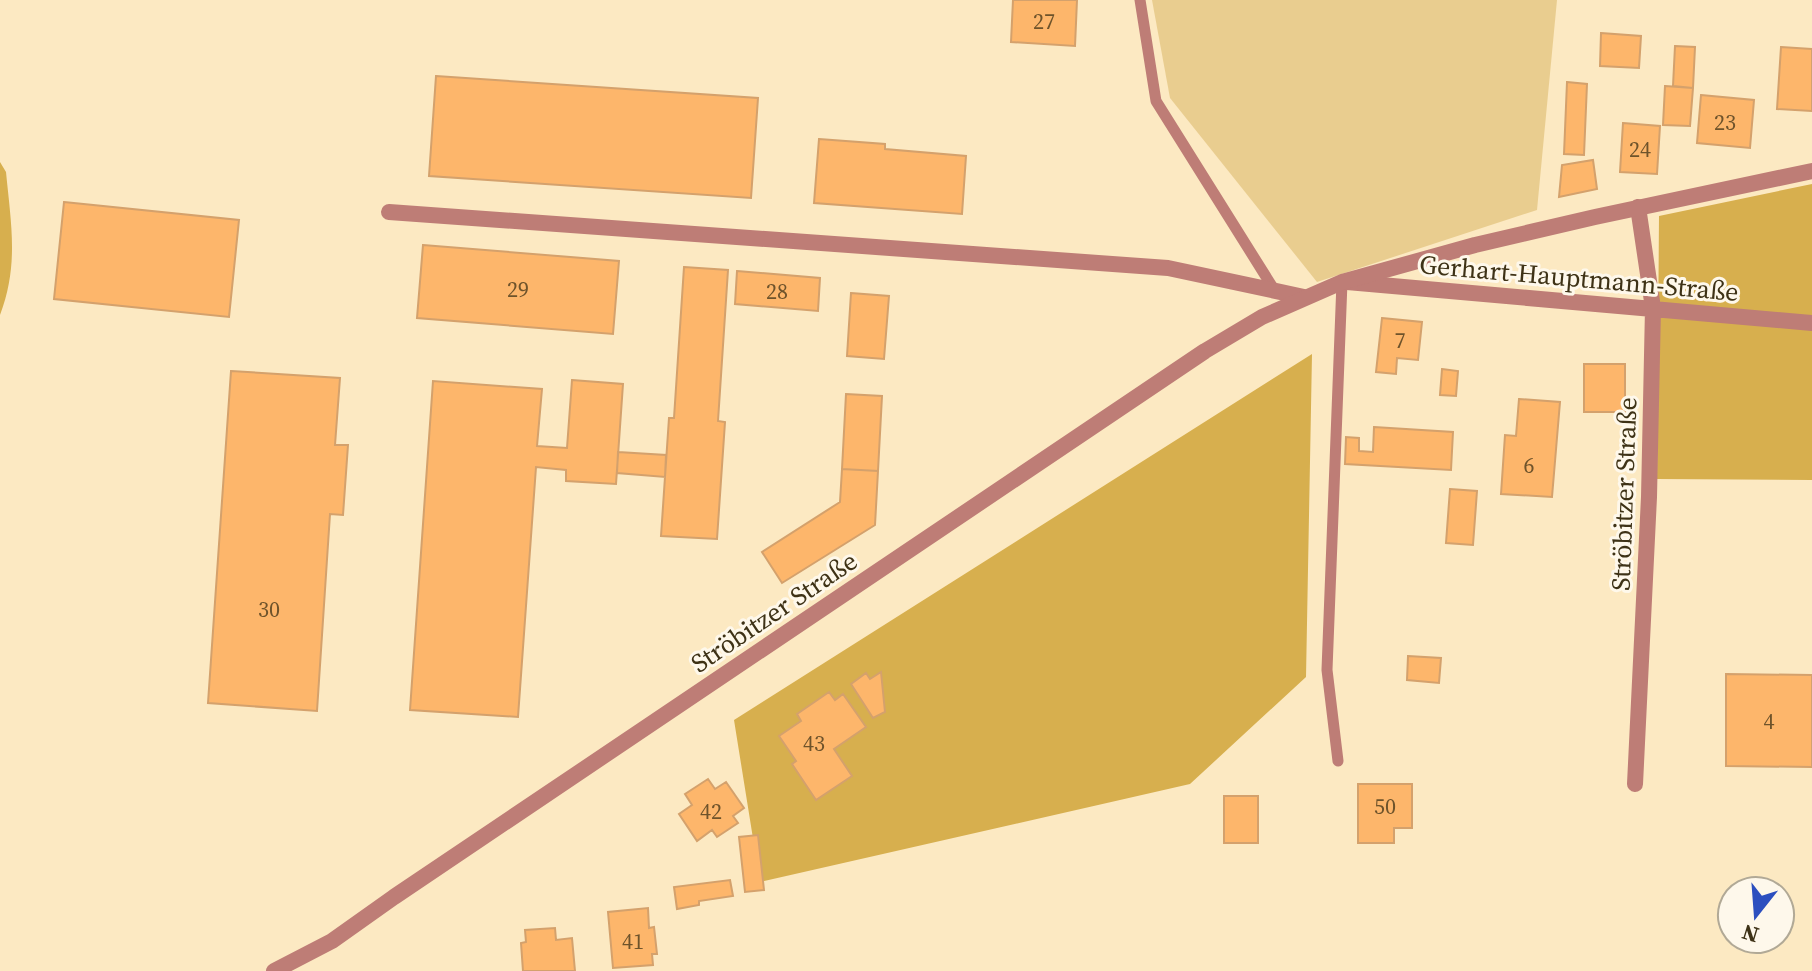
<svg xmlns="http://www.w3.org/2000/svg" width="1812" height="971" viewBox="0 0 1812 971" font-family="'Source Serif 4',serif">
	<rect width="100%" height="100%" fill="#fce9c2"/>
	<path fill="#e9cd8f" d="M 1152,0 L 1557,0 L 1537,210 L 1317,282 L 1170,98 Z"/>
	<path fill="#d7af4e" d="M 0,162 L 6,172 C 11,224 19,265 0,315 Z
		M 1812,184 L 1812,480 L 1657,479 L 1659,216 Z
		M 1312,354 L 1306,677 L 1190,784 L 760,882 L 734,720 Z"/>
	<path fill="#fdb66b" stroke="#d4a16c" stroke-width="2" d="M 1013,0 L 1077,0 L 1075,46 L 1011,42 Z
		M 1601,33 L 1641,36 L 1639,68 L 1600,66 Z
		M 1675,46 L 1695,47 L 1693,88 L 1673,86 Z
		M 1781,47 L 1812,49 L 1812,111 L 1777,109 Z
		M 436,76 L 758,98 L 751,198 L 429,176 Z
		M 1567,82 L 1587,84 L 1584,155 L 1564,154 Z
		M 1665,86 L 1693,88 L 1690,126 L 1663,125 Z
		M 1701,95 L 1754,100 L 1750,148 L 1697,143 Z
		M 1623,123 L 1660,126 L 1657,174 L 1620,172 Z
		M 819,139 L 885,144 L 885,149 L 966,156 L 962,214 L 814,203 Z
		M 1593,160 L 1597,189 L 1559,197 L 1562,165 Z
		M 64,202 L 239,220 L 229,317 L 54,299 Z
		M 423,245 L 619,261 L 613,334 L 417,318 Z
		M 684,267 L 728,270 L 718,421 L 725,422 L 717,539 L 661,536 L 669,418 L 674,418 Z
		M 737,271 L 820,278 L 818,311 L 735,304 Z
		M 851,293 L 889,296 L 884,359 L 847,356 Z
		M 1382,318 L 1422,322 L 1418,360 L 1397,358 L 1396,374 L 1376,372 Z
		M 1584,364 L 1625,364 L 1625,412 L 1584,412 Z
		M 1442,369 L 1458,371 L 1456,396 L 1440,395 Z
		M 231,371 L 340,378 L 335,445 L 348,445 L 343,515 L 330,514 L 317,711 L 208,703 Z
		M 572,380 L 623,384 L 616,484 L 566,481 L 566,470 L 536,467 L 518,717 L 410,710 L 433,381 L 542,389 L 537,446 L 567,448 Z
		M 846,394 L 882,396 L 878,471 L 842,469 Z
		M 1519,399 L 1560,402 L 1552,497 L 1501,494 L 1505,435 L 1516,436 Z
		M 1374,427 L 1453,432 L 1451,470 L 1345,464 L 1346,437 L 1359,438 L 1359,451 L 1373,452 Z
		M 618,452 L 666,455 L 665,477 L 617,473 Z
		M 842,469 L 878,471 L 875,525 L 782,583 L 762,552 L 840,502 Z
		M 1450,489 L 1477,491 L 1473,545 L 1446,543 Z
		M 1408,656 L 1441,658 L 1439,683 L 1407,680 Z
		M 881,672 L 885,712 L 873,718 L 851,684 L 866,673 L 870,679 Z
		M 1726,674 L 1812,675 L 1812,767 L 1726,766 Z
		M 829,692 L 835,700 L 843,694 L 866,727 L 834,749 L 852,776 L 816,800 L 792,764 L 796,761 L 779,736 L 801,721 L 797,714 Z
		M 708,779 L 715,789 L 726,782 L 744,808 L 733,816 L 738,823 L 717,837 L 712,830 L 697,841 L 679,814 L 692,805 L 685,794 Z
		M 1358,784 L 1412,784 L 1412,828 L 1394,828 L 1394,843 L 1358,843 Z
		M 1224,796 L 1258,796 L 1258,843 L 1224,843 Z
		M 758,835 L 764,890 L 745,892 L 739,837 Z
		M 730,880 L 733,896 L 699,901 L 699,905 L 677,909 L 674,887 Z
		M 648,908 L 649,928 L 654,927 L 657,954 L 652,954 L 653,965 L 613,968 L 608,912 Z
		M 555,928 L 556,940 L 572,938 L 575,971 L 523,971 L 521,943 L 526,942 L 525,930 Z"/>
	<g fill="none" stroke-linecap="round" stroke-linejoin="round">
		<path stroke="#be7d76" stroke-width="11" d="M 1140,0 L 1156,101 L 1275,291
			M 1338,761 L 1327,670 L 1342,282"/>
		<path stroke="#be7d76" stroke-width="16" d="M 389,212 L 1168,268 L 1304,297
			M 1347,282 L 1812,323
			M 1635,784 L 1649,497 L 1653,308 L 1638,207"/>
		<path stroke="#be7d76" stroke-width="16" d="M 274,971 L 332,941 L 394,897 L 1205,351 L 1262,317 L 1342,282 L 1475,245 L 1595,217 L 1812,171"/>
	</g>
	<g text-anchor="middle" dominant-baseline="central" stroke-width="6" stroke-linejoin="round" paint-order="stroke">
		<g font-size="22" fill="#6e532b">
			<text x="1044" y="21">27</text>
			<text x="1725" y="122">23</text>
			<text x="1640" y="149">24</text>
			<text x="518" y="289">29</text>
			<text x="777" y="291">28</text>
			<text x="1400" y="340">7</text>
			<text x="1529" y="465">6</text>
			<text x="269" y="609">30</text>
			<text x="1769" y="721">4</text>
			<text x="814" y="743">43</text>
			<text x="1385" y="806">50</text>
			<text x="711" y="811">42</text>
			<text x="633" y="941">41</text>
		</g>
		<g font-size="26" fill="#3e3216" stroke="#fef8eb">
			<text transform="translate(1579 278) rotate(5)">Gerhart-Hauptmann-Straße</text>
			<text transform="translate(1624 494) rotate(-88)">Ströbitzer Straße</text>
			<text transform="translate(774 612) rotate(-34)">Ströbitzer Straße</text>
		</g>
	</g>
	<g transform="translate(1756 915) rotate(197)"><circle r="38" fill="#fef8eb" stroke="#b1a996" stroke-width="2"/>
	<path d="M0-6L14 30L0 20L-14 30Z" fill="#2c4fbf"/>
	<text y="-12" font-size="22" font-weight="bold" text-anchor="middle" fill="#3e3216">N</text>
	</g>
</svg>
